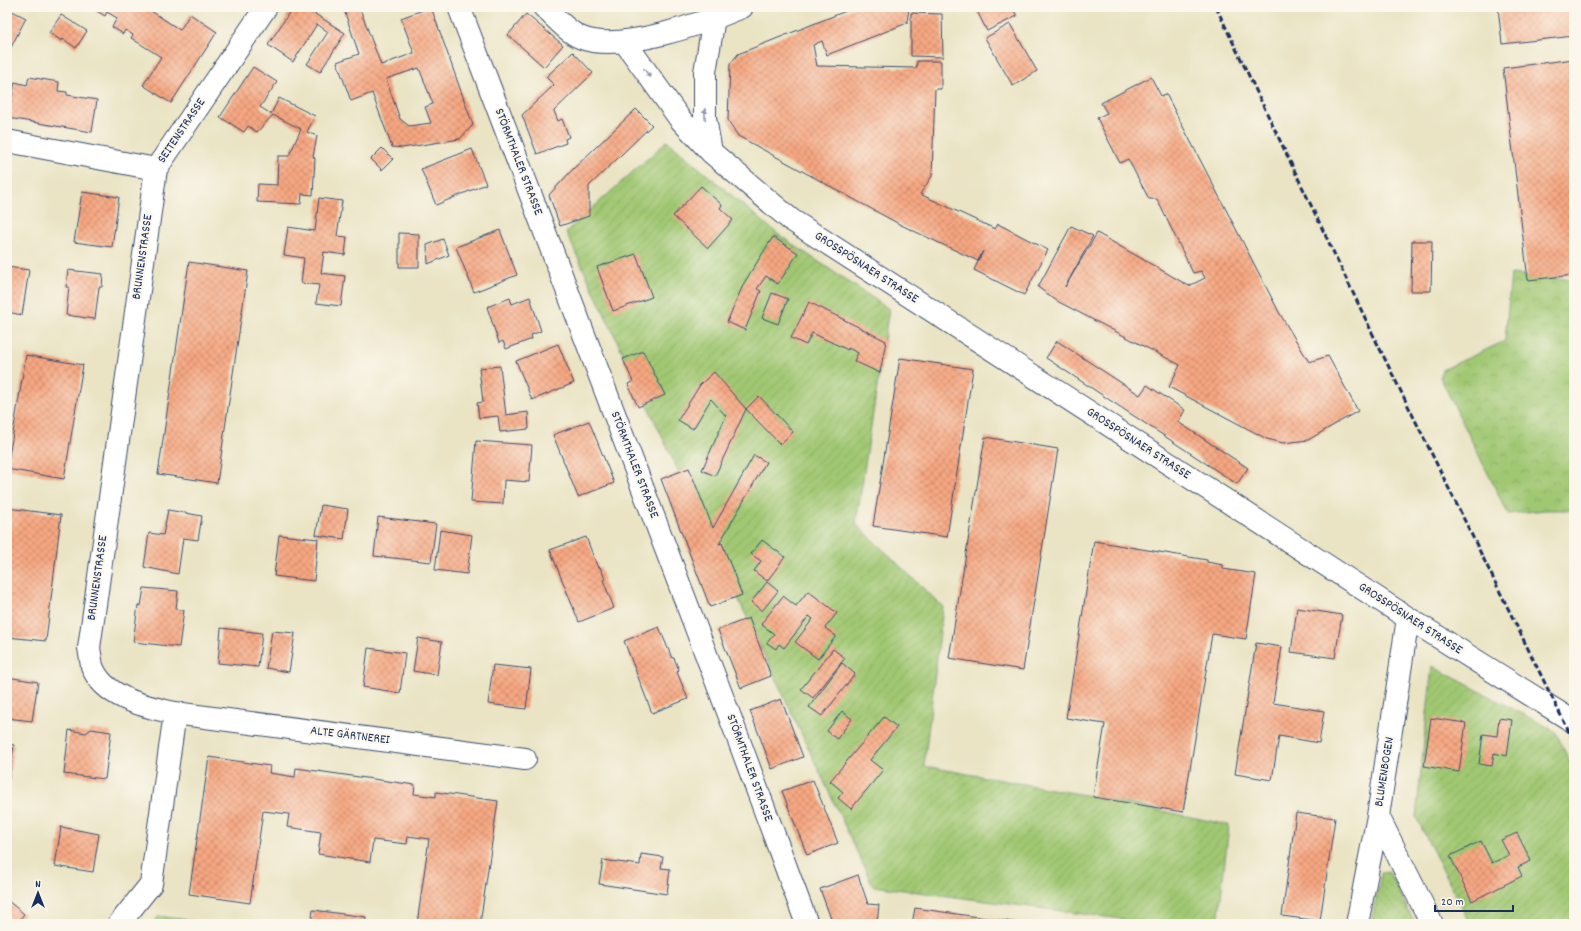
<svg xmlns="http://www.w3.org/2000/svg" width="1581" height="931" viewBox="0 0 1581 931" font-family="Dekko,sans-serif">
	<defs>
		<pattern id="grass-dots" width="8" height="8" patternUnits="userSpaceOnUse"><rect width="8" height="8" fill="#a0c772"/><path d="M2 2h.1M6 6h.1" fill="none" stroke="#89ab65" stroke-width="1.8" stroke-linecap="round"/></pattern>
		<pattern id="park-crowns" width="20" height="18" patternUnits="userSpaceOnUse"><rect width="20" height="18" fill="#a0c772"/><path d="M2 6a3 3 0 1 1 6 0M12 15a3 3 0 1 1 6 0" fill="none" stroke="#89ab65"/></pattern>
		<pattern id="garden-furrows" width="10" height="10" patternUnits="userSpaceOnUse"><rect width="10" height="10" fill="#a0c772"/><path d="M-1 1l2-2M0 10L10 0M9 11l2-2" fill="none" stroke="#89ab65"/></pattern>
		<pattern id="building-cross-hatch" width="8" height="8" patternUnits="userSpaceOnUse"><rect width="8" height="8" fill="#f7a781"/><path d="M0 0l8 8M0 8l8-8" fill="none" stroke="#c7886d"/></pattern>
	</defs>
	<rect width="100%" height="100%" fill="#fbf7ec"/>
	<filter id="ink" filterUnits="userSpaceOnUse"><feTurbulence type="fractalNoise" baseFrequency=".025" numOctaves="2"/><feDisplacementMap in="SourceGraphic" scale="8" xChannelSelector="R" yChannelSelector="G"/><feConvolveMatrix kernelMatrix="1 2 1 2 8 2 1 2 1" color-interpolation-filters="sRGB"/></filter>
	<filter id="wash" filterUnits="userSpaceOnUse"><feTurbulence type="fractalNoise" baseFrequency=".012" numOctaves="4" result="noise"/><feDisplacementMap in="SourceGraphic" scale="16" xChannelSelector="R" yChannelSelector="G"/><feGaussianBlur stdDeviation="0.9" result="paint"/><feColorMatrix in="noise" values="0 0 0 0 0 0 0 0 0 0 0 0 0 0 0 0 0 1.4 0 .05"/><feComposite in="paint" operator="in"/></filter>
	<g filter="url(#wash)">
		<rect width="100%" height="100%" fill="#eae4c5"/>
		<path fill="url(#grass-dots)" stroke="#5e7b68" d="M 1389,872 L 1415,924 L 1371,924 L 1381,873 Z
			M 159,916 L 213,924 L 152,924 Z"/>
		<path fill="url(#park-crowns)" stroke="#5e7b68" d="M 1511,274 L 1574,280 L 1574,510 L 1546,510 L 1508,514 L 1440,377 L 1442,370 L 1505,341 Z"/>
		<path fill="url(#garden-furrows)" stroke="#5e7b68" d="M 667,141 L 779,235 L 889,309 L 856,524 L 943,607 L 924,766 L 1090,796 L 1229,825 L 1218,924 L 1158,924 L 873,886 L 566,232 Z
			M 1432,666 L 1555,731 L 1574,770 L 1574,924 L 1470,924 L 1416,817 Z"/>
		<g id="blocks">
			<path fill="url(#building-cross-hatch)" fill-rule="evenodd" d="M 97,7 L 145,7 L 180,30 L 190,14 L 217,32 L 171,103 L 143,85 L 161,57 L 131,38 L 133,35 L 125,30 L 123,34 L 112,27 L 117,18 L 107,12 L 105,16 L 95,10 Z
				M 293,7 L 304,7 L 345,33 L 320,72 L 307,64 L 328,32 L 317,24 L 293,62 L 268,45 Z
				M 343,7 L 361,7 L 360,9 L 381,65 L 414,53 L 401,18 L 431,7 L 473,125 L 460,139 L 402,148 L 392,147 L 372,93 L 351,101 L 337,62 L 359,54 ZM 419,68 L 433,104 L 425,107 L 431,123 L 409,126 L 400,119 L 386,79 Z
				M 856,7 L 909,7 L 907,23 L 827,55 L 822,41 L 813,45 L 817,66 L 916,68 L 917,61 L 941,61 L 941,89 L 935,89 L 932,176 L 920,194 L 995,229 L 998,224 L 1048,250 L 1024,295 L 974,270 L 983,251 L 978,261 L 901,225 L 738,136 L 728,120 L 730,64 L 738,54 Z
				M 975,7 L 1012,7 L 1017,16 L 987,31 Z
				M 1498,7 L 1574,7 L 1574,36 L 1502,44 Z
				M 10,10 L 26,18 L 7,55 L 7,17 Z
				M 911,13 L 942,14 L 943,57 L 911,56 Z
				M 526,14 L 563,45 L 544,67 L 508,35 Z
				M 61,15 L 87,31 L 76,48 L 63,39 L 62,41 L 49,33 Z
				M 1010,24 L 1037,71 L 1013,86 L 985,38 Z
				M 573,52 L 593,73 L 554,111 L 558,121 L 562,119 L 569,137 L 565,139 L 566,143 L 537,154 L 522,115 L 554,85 L 546,77 Z
				M 1574,59 L 1574,275 L 1528,280 L 1503,68 Z
				M 253,67 L 277,82 L 260,107 L 271,114 L 279,98 L 315,116 L 307,132 L 317,136 L 313,157 L 315,158 L 313,195 L 302,194 L 301,204 L 257,202 L 258,184 L 277,185 L 278,156 L 289,156 L 301,129 L 273,115 L 257,132 L 248,126 L 244,132 L 220,117 Z
				M 29,77 L 59,82 L 58,91 L 67,92 L 67,95 L 97,100 L 92,132 L 8,118 L 15,82 L 27,85 Z
				M 1151,77 L 1161,96 L 1166,94 L 1280,314 L 1309,362 L 1328,356 L 1358,411 L 1308,440 L 1283,443 L 1267,439 L 1169,387 L 1180,365 L 1057,301 L 1038,287 L 1071,226 L 1093,236 L 1065,287 L 1097,233 L 1189,286 L 1205,278 L 1201,271 L 1193,273 L 1157,199 L 1149,199 L 1128,159 L 1120,163 L 1097,118 L 1107,113 L 1101,103 Z
				M 636,109 L 652,125 L 589,186 L 589,216 L 560,226 L 549,195 L 573,169 Z
				M 382,148 L 393,159 L 382,170 L 371,159 Z
				M 472,149 L 486,184 L 436,205 L 421,169 Z
				M 701,186 L 722,205 L 720,208 L 733,220 L 708,248 L 673,216 Z
				M 82,192 L 119,197 L 112,247 L 74,242 Z
				M 319,198 L 342,201 L 337,236 L 347,237 L 345,255 L 324,252 L 321,273 L 345,276 L 341,306 L 316,303 L 319,285 L 301,283 L 304,258 L 284,255 L 288,227 L 315,231 Z
				M 500,230 L 517,275 L 474,292 L 456,247 Z
				M 399,233 L 419,234 L 419,267 L 399,267 Z
				M 773,237 L 798,253 L 778,284 L 766,276 L 757,289 L 761,291 L 745,330 L 727,322 L 744,283 Z
				M 443,239 L 449,255 L 428,264 L 427,245 Z
				M 1412,241 L 1432,241 L 1431,291 L 1411,291 Z
				M 636,254 L 652,297 L 613,311 L 597,267 Z
				M 189,262 L 248,271 L 217,483 L 158,474 Z
				M 7,267 L 29,270 L 22,315 L 7,312 Z
				M 68,270 L 103,274 L 102,287 L 99,287 L 95,319 L 66,315 L 69,287 L 66,287 Z
				M 772,293 L 788,299 L 778,324 L 762,318 Z
				M 530,297 L 541,331 L 531,335 L 532,339 L 506,349 L 503,341 L 499,343 L 487,307 L 510,298 L 512,304 Z
				M 809,302 L 886,341 L 880,373 L 854,361 L 858,353 L 848,348 L 848,350 L 812,333 L 806,345 L 791,338 Z
				M 1057,341 L 1140,395 L 1147,385 L 1185,410 L 1178,422 L 1248,468 L 1237,484 L 1046,358 Z
				M 558,344 L 574,383 L 532,400 L 516,361 Z
				M 643,351 L 665,395 L 638,407 L 628,384 L 633,382 L 623,359 Z
				M 26,355 L 83,365 L 64,479 L 7,469 Z
				M 900,358 L 973,369 L 947,537 L 873,526 Z
				M 500,366 L 506,415 L 528,412 L 529,429 L 500,432 L 498,416 L 479,418 L 477,403 L 483,402 L 479,368 Z
				M 714,372 L 746,409 L 715,476 L 702,470 L 726,416 L 711,399 L 693,429 L 678,420 L 700,385 Z
				M 759,396 L 793,432 L 780,444 L 746,409 Z
				M 589,421 L 614,483 L 578,497 L 553,435 Z
				M 985,437 L 1058,449 L 1023,670 L 949,658 Z
				M 476,441 L 532,445 L 529,482 L 504,480 L 503,504 L 471,502 Z
				M 754,455 L 766,462 L 719,544 L 722,543 L 742,595 L 710,607 L 661,479 L 689,468 L 713,528 Z
				M 321,505 L 348,509 L 344,539 L 316,535 Z
				M 7,508 L 61,515 L 46,641 L 7,637 Z
				M 168,510 L 202,516 L 198,540 L 183,538 L 178,574 L 144,567 L 149,533 L 163,535 Z
				M 378,517 L 436,524 L 431,562 L 374,556 Z
				M 440,530 L 472,535 L 467,574 L 435,570 Z
				M 279,535 L 318,539 L 314,581 L 274,576 Z
				M 586,537 L 598,568 L 600,567 L 605,579 L 603,580 L 614,608 L 579,622 L 550,550 Z
				M 762,540 L 785,557 L 767,581 L 754,571 L 761,561 L 751,554 Z
				M 1094,541 L 1207,560 L 1207,562 L 1223,565 L 1223,569 L 1256,574 L 1246,639 L 1212,634 L 1183,812 L 1093,797 L 1105,724 L 1066,718 Z
				M 767,582 L 778,591 L 762,611 L 751,602 Z
				M 144,588 L 178,591 L 176,609 L 184,610 L 179,647 L 133,642 L 138,605 L 141,606 Z
				M 808,591 L 837,613 L 825,628 L 836,636 L 818,659 L 795,642 L 813,619 L 809,616 L 784,648 L 779,644 L 776,649 L 767,643 L 774,634 L 761,624 L 783,596 L 796,606 Z
				M 1297,608 L 1342,615 L 1335,658 L 1291,652 Z
				M 749,618 L 771,676 L 741,688 L 718,630 Z
				M 659,627 L 672,658 L 674,658 L 679,670 L 677,672 L 688,699 L 652,713 L 624,641 Z
				M 221,628 L 262,633 L 258,667 L 218,663 Z
				M 272,631 L 295,633 L 289,672 L 266,668 Z
				M 418,638 L 442,642 L 437,675 L 413,671 Z
				M 1256,643 L 1282,647 L 1273,703 L 1324,711 L 1319,743 L 1279,736 L 1272,780 L 1235,774 Z
				M 368,648 L 405,653 L 400,693 L 363,687 Z
				M 833,649 L 845,658 L 813,698 L 801,689 Z
				M 842,663 L 855,674 L 822,716 L 809,707 Z
				M 493,665 L 531,669 L 526,709 L 488,704 Z
				M 7,677 L 38,682 L 32,721 L 7,718 Z
				M 781,699 L 803,757 L 772,769 L 750,711 Z
				M 842,711 L 852,719 L 837,739 L 827,731 Z
				M 884,717 L 897,727 L 870,760 L 883,770 L 851,809 L 838,798 L 843,792 L 830,781 Z
				M 1431,718 L 1466,723 L 1459,772 L 1424,766 Z
				M 1499,718 L 1512,720 L 1507,756 L 1494,753 L 1492,766 L 1479,764 L 1483,734 L 1497,736 Z
				M 91,729 L 111,732 L 105,779 L 64,774 L 69,730 L 86,733 Z
				M 7,744 L 14,745 L 8,784 L 7,784 Z
				M 209,757 L 270,766 L 269,773 L 295,777 L 296,768 L 415,785 L 414,794 L 436,797 L 436,792 L 498,801 L 480,924 L 417,924 L 429,839 L 408,836 L 407,844 L 373,840 L 370,862 L 318,854 L 321,832 L 287,827 L 289,814 L 263,811 L 250,903 L 189,894 Z
				M 813,780 L 838,843 L 807,855 L 782,791 Z
				M 1296,813 L 1335,818 L 1320,921 L 1282,916 Z
				M 61,827 L 99,834 L 93,872 L 55,866 Z
				M 1517,833 L 1531,861 L 1518,867 L 1522,876 L 1472,901 L 1450,856 L 1481,841 L 1492,863 L 1509,855 L 1501,840 Z
				M 641,854 L 663,857 L 661,868 L 670,869 L 667,894 L 599,884 L 603,860 L 640,865 Z
				M 858,875 L 868,904 L 879,905 L 877,924 L 833,924 L 820,889 Z
				M 7,900 L 24,914 L 16,924 L 7,924 Z
				M 915,908 L 1020,923 L 1020,924 L 912,924 Z
				M 313,910 L 366,917 L 365,924 L 311,924 Z"/>
		</g>
	</g>
	<g filter="url(#ink)">
		<use href="#blocks" fill-opacity="0" stroke="#3a4a6d" stroke-width="1"/>
		<g fill="none" stroke-linecap="round" stroke-linejoin="round">
			<g stroke="#3a4a6d" stroke-width="24">
				<path id="minor" d="M 459,7 L 738,738 L 807,924
					M 544,7 C 555,17 567,32 582,38 C 620,53 704,23 742,7
					M 624,41 L 680,119 L 711,152 L 790,219 L 1408,618 L 1574,722
					M 7,141 L 156,169 L 266,7
					M 711,152 L 705,118 L 705,72 L 714,18
					M 175,713 L 525,759
					M 1378,816 L 1432,924
					M 119,924 L 151,884 L 175,713 C 147,707 103,698 92,666 C 91,660 90,654 89,648 L 156,169
					M 1357,924 L 1378,816 L 1408,618"/>
			</g>
			<use href="#minor" stroke="#fff" stroke-width="22"/>
			<path stroke="#1b2f5e" stroke-width="3" stroke-dasharray="6 3" stroke-linecap="butt" d="M 1216,7 L 1378,345 L 1574,742"/>
		</g>
		<defs><path id="oneway-solid" d="M-6-.8H1V-3.2L6.5 0L1 3.2V.8H-6Z"/></defs>
		<g fill="#8d97ae">
			<use href="#oneway-solid" transform="translate(647 73) rotate(54)"/>
			<use href="#oneway-solid" transform="translate(705 114) rotate(-92)"/>
		</g>
	</g>
	<g text-anchor="middle" dominant-baseline="central" stroke-width="4" stroke-linejoin="round" paint-order="stroke">
		<g font-size="13" fill="#1b2f5e" stroke="#fbf7ec">
			<text transform="translate(182 131) rotate(-56)">SEITENSTRASSE</text>
			<text transform="translate(518 162) rotate(69)">STÖRMTHALER STRASSE</text>
			<text transform="translate(143 257) rotate(-82)">BRUNNENSTRASSE</text>
			<text transform="translate(866 268) rotate(33)">GROSSPÖSNAER STRASSE</text>
			<text transform="translate(1138 444) rotate(33)">GROSSPÖSNAER STRASSE</text>
			<text transform="translate(634 465) rotate(69)">STÖRMTHALER STRASSE</text>
			<text transform="translate(98 578) rotate(-82)">BRUNNENSTRASSE</text>
			<text transform="translate(1410 619) rotate(33)">GROSSPÖSNAER STRASSE</text>
			<text transform="translate(350 736) rotate(7)">ALTE GÄRTNEREI</text>
			<text transform="translate(749 768) rotate(70)">STÖRMTHALER STRASSE</text>
			<text transform="translate(1385 772) rotate(-81)">BLUMENBOGEN</text>
		</g>
	</g>
	<rect width="1581" height="931" fill="none" stroke="#fbf7ec" stroke-width="24"/>
	<g transform="translate(38 893)" stroke="#fbf7ec" stroke-width="3" paint-order="stroke">
	<path d="M0-3L7 15L0 10L-7 15Z" fill="#1b2f5e"/>
	<text y="-6" font-size="11" font-weight="bold" text-anchor="middle" fill="#1b2f5e">N</text>
	</g>
	<path d="M1435 905v6h78v-6" fill="none" stroke="#1b2f5e" stroke-width="2"/>
	<text x="1441" y="905" font-size="12" fill="#1b2f5e" stroke="#fbf7ec" stroke-width="3" paint-order="stroke">20 m</text>
</svg>
